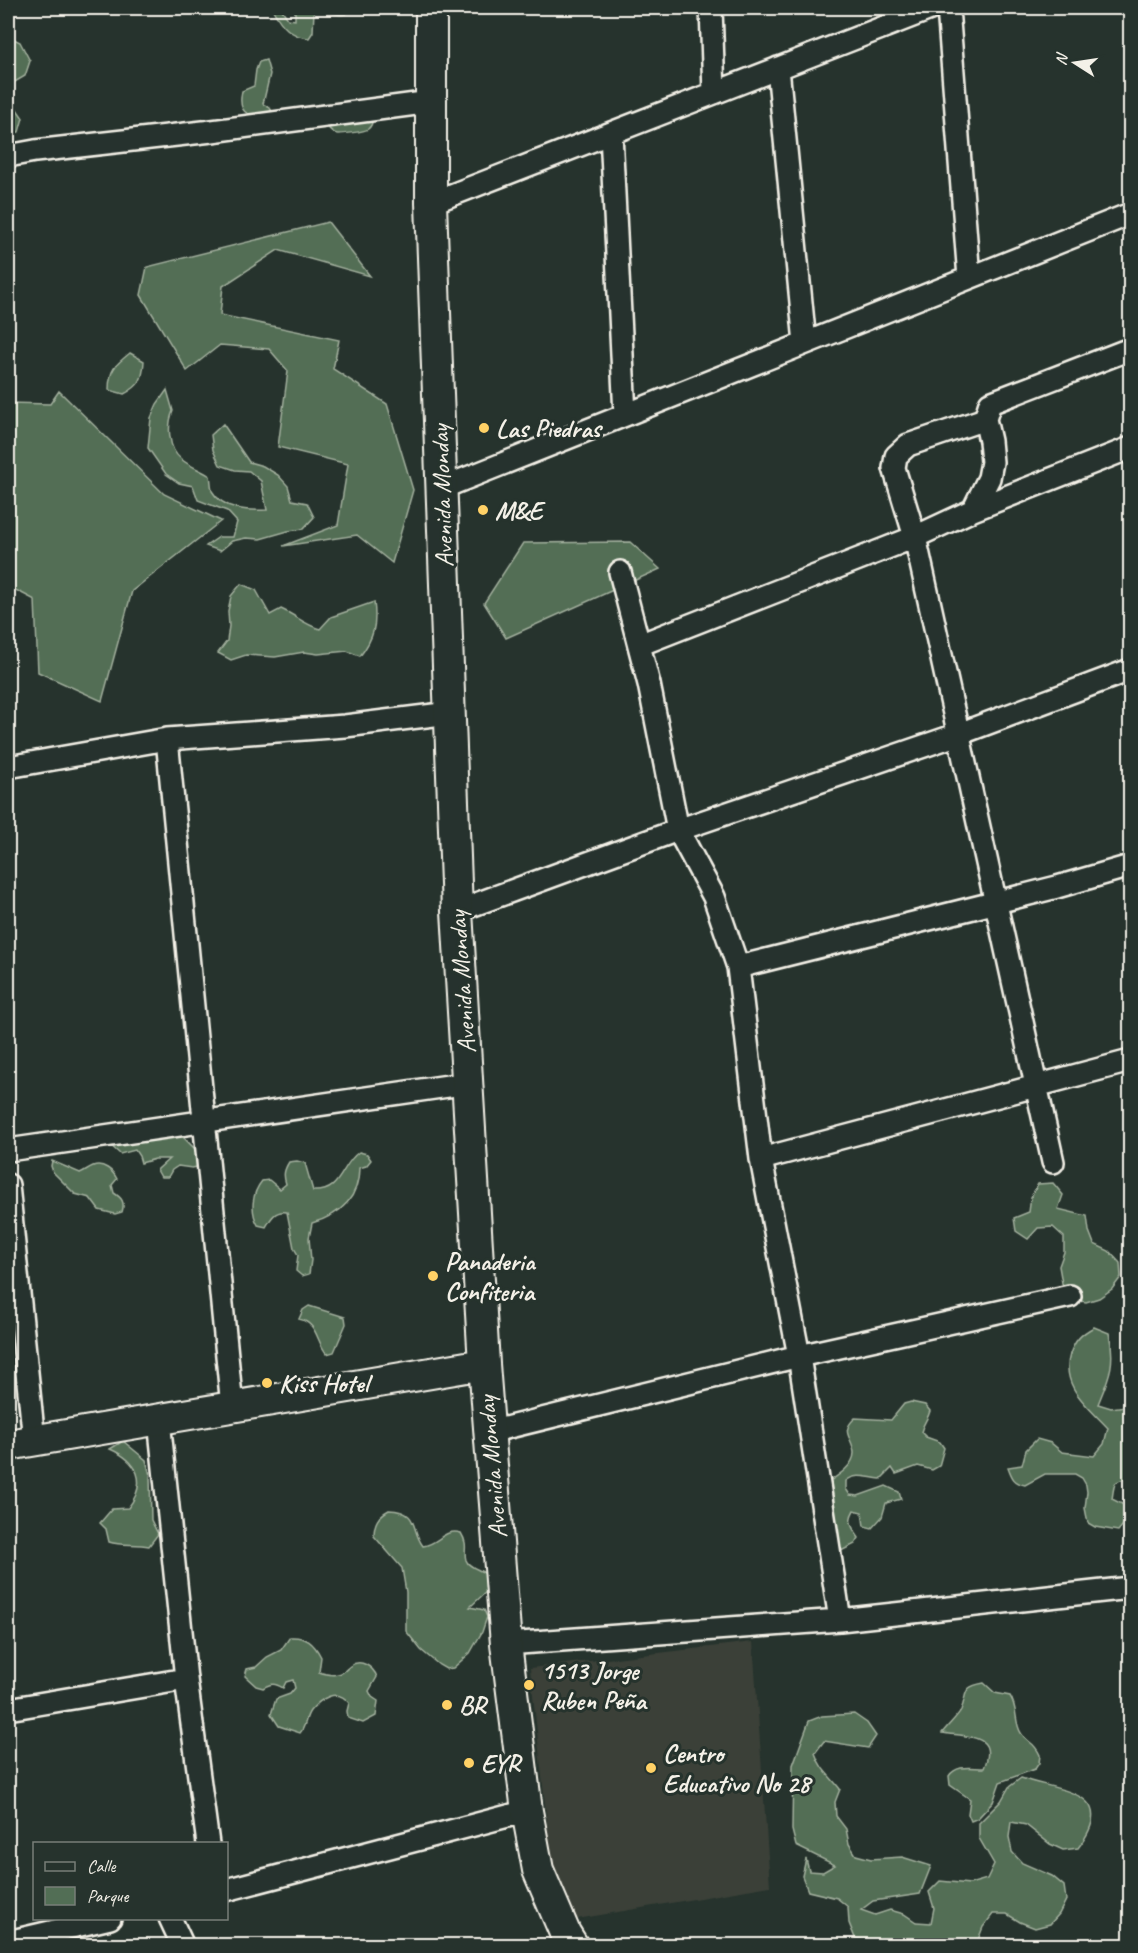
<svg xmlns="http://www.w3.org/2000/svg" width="1138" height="1953" viewBox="0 0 1138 1953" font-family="Caveat,sans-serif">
	<rect width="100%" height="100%" fill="#26332d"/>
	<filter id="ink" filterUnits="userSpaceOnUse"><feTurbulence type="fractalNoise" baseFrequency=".0167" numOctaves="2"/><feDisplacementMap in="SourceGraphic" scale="12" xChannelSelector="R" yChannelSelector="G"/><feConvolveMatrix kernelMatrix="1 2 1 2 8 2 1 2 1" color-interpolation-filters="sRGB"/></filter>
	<g filter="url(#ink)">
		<path fill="#3b4138" d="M 753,1642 L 770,1886 L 577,1919 L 552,1868 L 530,1668 Z"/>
		<path fill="#526e55" stroke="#a3b09e" stroke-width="1.5" d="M 277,8 L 281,8 L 288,19 L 295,20 L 295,8 L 354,8 C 343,22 329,9 314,11 L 313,32 L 309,38 C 291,37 281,25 273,10 Z
			M 8,36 L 20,42 L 30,61 L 25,76 L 8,86 Z
			M 266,60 L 270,74 L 263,104 L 270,108 L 274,114 C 254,116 236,119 242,91 L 254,86 L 256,70 L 259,62 Z
			M 8,100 L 14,105 L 23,118 L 19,132 L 11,134 L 8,132 Z
			M 374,116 C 373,121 372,126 368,129 C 364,132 342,134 338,134 C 333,134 329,129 326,125 Z
			M 328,222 L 370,276 L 278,250 L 223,286 L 220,315 L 339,340 L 333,369 L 387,404 L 413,490 L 392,563 L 357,535 L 283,546 L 338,525 L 348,464 L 278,447 L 288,371 L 269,349 L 220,345 L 187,371 L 141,295 L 147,267 Z
			M 130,353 L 144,361 C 143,379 140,386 124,394 L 109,390 C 109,370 115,365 130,353 Z
			M 167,390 L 173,411 C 167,425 168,449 181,459 C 189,466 201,470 210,476 C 211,480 211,487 212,491 C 223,510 248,511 267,510 L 261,481 L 249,471 L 235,470 L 220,465 L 213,450 L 211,435 L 223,424 L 249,462 L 263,466 L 278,475 L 288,486 L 292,500 L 307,503 L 314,517 L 303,529 L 288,531 L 260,539 L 246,538 L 232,541 L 220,551 L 206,546 L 219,537 L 233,537 L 237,522 L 227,511 L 198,500 L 193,486 L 179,483 L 166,474 L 148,448 L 151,418 L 157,404 Z
			M 59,391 L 164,494 L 221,521 L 132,591 L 102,701 L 38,672 L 35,600 L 8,586 L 8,403 L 50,404 Z
			M 630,542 L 660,569 L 506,638 L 484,603 L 523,543 Z
			M 241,584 L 256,590 L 270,615 L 281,609 C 297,616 303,624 320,629 L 331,617 L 374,602 C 377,624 374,638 360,656 L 347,651 L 318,654 L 304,652 L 275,657 L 246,655 L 231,660 L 218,653 L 227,641 L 229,626 L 228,611 L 231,596 Z
			M 167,1132 L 182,1136 L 198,1152 L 207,1165 L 192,1168 L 178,1166 L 172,1170 L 168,1177 L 161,1177 L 157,1170 L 169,1159 L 155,1159 L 141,1163 L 139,1156 L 135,1150 L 120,1154 L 108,1143 Z
			M 359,1152 L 367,1154 L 371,1160 L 366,1166 L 359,1168 C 359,1199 340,1215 312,1223 L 309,1238 L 311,1260 L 309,1274 L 302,1276 L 296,1271 L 298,1255 L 294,1248 L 287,1212 C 275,1210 271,1218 266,1227 L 258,1225 C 250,1211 252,1193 262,1181 L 269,1180 L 280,1189 L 286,1184 C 283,1175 284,1170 289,1162 L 297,1161 L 305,1163 L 313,1191 C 342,1193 340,1165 359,1152 Z
			M 52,1161 L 80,1173 C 85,1171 88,1168 93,1166 C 103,1162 113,1171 117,1179 L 112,1185 L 114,1193 C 122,1198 125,1202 122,1212 L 115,1214 L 99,1210 L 90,1198 L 75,1194 L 53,1172 L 51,1166 Z
			M 1053,1183 L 1063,1195 L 1058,1209 L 1087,1216 L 1089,1231 L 1094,1244 L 1109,1251 L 1120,1263 L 1121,1277 L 1112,1289 L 1099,1298 L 1086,1302 L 1070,1299 L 1062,1283 L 1059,1266 L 1064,1252 L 1064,1237 L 1053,1227 L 1038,1228 L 1028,1239 L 1016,1231 L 1014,1218 L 1029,1212 L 1031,1197 L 1038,1184 Z
			M 309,1306 L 345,1317 L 346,1324 L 334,1352 L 327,1354 C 316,1342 318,1323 299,1319 L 303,1310 Z
			M 1094,1327 L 1109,1333 C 1116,1364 1109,1377 1098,1404 L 1111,1408 L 1126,1406 L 1130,1408 L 1130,1477 C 1113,1483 1115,1479 1112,1499 L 1126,1506 L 1130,1512 L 1128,1519 L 1118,1531 L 1095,1527 L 1088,1523 L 1085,1508 L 1087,1492 L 1086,1485 L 1082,1478 L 1075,1474 L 1045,1474 L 1025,1485 C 1014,1483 1012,1478 1008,1467 L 1022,1465 L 1026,1450 L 1037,1439 L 1051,1443 L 1062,1452 L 1094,1456 L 1104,1444 L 1108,1428 C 1088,1406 1060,1387 1070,1354 C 1075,1340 1081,1334 1094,1327 Z
			M 911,1402 L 925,1405 L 930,1411 C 928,1419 923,1423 921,1432 L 926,1437 L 940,1442 L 944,1448 L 939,1466 L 932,1470 L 918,1466 L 896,1474 L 892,1468 L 881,1479 C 868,1478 856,1472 846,1481 L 846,1489 L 850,1495 L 858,1496 L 886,1486 L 899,1492 L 901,1499 L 886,1503 L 882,1517 L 872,1528 L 864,1526 L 862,1512 L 854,1510 C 847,1521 852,1528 859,1538 L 855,1544 L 841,1551 L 836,1544 L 828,1489 L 830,1481 C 839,1475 854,1465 854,1453 C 853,1437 839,1433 855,1418 L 891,1420 L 904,1404 Z
			M 123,1441 L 146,1460 L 150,1475 L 151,1520 L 158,1534 L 149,1546 C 136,1543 122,1546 109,1542 L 106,1529 L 100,1523 L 112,1509 L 128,1508 C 148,1482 138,1461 110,1449 Z
			M 389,1510 C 420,1511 410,1529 423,1546 C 439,1544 444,1528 461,1533 C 469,1546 463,1550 466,1560 C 469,1569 483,1569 489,1577 L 487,1591 L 470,1607 L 484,1610 L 487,1617 L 482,1632 L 470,1653 L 453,1668 L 446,1669 L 439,1665 L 421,1650 L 406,1631 L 406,1592 L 402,1568 L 374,1536 C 374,1523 378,1516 389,1510 Z
			M 290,1637 C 306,1636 314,1643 321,1657 L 319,1672 C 325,1674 332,1676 338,1674 C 344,1673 346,1669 350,1666 C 361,1658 373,1667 377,1677 L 369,1691 L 372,1697 L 378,1701 L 376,1716 L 363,1723 L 348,1718 L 347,1711 L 349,1703 C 337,1687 320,1699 310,1711 C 305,1718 306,1726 300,1733 L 279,1726 L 271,1714 L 276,1699 L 290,1694 L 295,1688 L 293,1680 L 286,1682 L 283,1688 C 275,1683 271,1683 263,1688 L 256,1686 L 245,1676 L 247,1669 L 256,1667 L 267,1657 L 281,1650 Z
			M 984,1683 L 995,1693 L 1010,1696 C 1018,1708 1014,1722 1021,1733 C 1026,1742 1034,1741 1040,1755 L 1039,1763 L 1035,1769 L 1000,1782 L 993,1802 L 978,1818 L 971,1821 L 968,1814 L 970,1799 L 950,1785 L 949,1776 C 957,1764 971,1768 984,1768 C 999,1733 966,1737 942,1733 C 947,1726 958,1716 961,1710 C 968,1693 961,1687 984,1683 Z
			M 854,1714 L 867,1723 L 876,1736 L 868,1748 L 824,1741 L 815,1753 C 821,1771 829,1774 840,1789 L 835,1802 L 836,1816 L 846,1829 L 849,1844 L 856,1855 L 871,1859 L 902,1857 L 931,1866 L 920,1894 L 873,1901 L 861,1910 L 875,1915 L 890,1910 L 904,1914 L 916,1922 L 931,1923 L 934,1908 L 929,1892 L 940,1881 L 970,1884 L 987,1879 L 994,1864 L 979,1838 L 979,1823 L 1001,1801 L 1009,1787 L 1021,1778 C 1057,1791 1122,1791 1078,1848 L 1063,1850 L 1050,1844 L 1026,1825 L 1011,1822 L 1009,1837 L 1012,1852 L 1022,1863 L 1052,1876 L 1064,1886 L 1066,1900 L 1059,1914 L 1050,1924 L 1035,1928 L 1020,1922 L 1007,1914 L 993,1914 L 983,1927 L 976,1945 L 884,1945 L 855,1938 L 849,1923 L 848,1907 L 837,1898 L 808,1891 L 802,1876 L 806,1859 L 809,1871 L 823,1872 L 835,1865 L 796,1846 L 792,1830 L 793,1765 L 809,1721 L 822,1716 Z"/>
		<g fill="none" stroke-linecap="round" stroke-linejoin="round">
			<g stroke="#f4f1e8" stroke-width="26">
				<path id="street" d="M 711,8 L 714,93
					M 948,8 L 969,278
					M 778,68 L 805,343
					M 611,133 L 625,415
					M 8,156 L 35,151 L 212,131 L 431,102
					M 431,203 L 933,8
					M 985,419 L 908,445 L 896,456 L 894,468 L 915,537 L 1053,1162
					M 442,488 L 1130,214
					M 973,510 L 989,478 L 992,462 L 990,441 L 985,419 L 990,403 L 1130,349
					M 620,572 L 649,684 L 678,830 L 714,897 L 738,967 L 761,1159 L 799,1356 L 840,1620
					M 639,645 L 915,537 L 973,510 L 1130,448
					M 167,739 L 232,1407
					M 8,767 L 167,739 L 345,726 L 450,713
					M 457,911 L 678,830 L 959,734 L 1130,670
					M 738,967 L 1057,887 L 1130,866
					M 8,1150 L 469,1083
					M 761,1159 L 1130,1061
					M 8,1185 L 34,1441
					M 159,1420 L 186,1679 L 208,1844
					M 489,1432 L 799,1356 L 1070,1296
					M 506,1644 L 840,1620 L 1130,1588
					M 8,1709 L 186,1679
					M 226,1890 L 527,1811
					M 170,1918 L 183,1946
					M 8,1942 L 110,1918"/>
			</g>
			<g stroke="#f4f1e8" stroke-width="34">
				<path id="secondary" d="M 431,8 L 431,203 L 457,911 L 484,1364 L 506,1644 L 527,1811 L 538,1870 L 565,1933 L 573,1946
					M 8,1445 L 484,1364"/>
			</g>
			<use href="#street" stroke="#26332d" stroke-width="21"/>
			<use href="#secondary" stroke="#26332d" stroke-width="30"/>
		</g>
	</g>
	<g fill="#ffd166" stroke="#26332d" stroke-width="2">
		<circle cx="484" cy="428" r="6"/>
		<circle cx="483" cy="510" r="6"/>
		<circle cx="433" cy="1276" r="6"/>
		<circle cx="267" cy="1383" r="6"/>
		<circle cx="529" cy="1685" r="6"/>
		<circle cx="447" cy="1705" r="6"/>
		<circle cx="469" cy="1763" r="6"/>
		<circle cx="651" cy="1768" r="6"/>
	</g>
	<g text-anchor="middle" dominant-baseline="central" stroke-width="6" stroke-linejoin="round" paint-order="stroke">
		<g font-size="26" font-weight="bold" fill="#f4f1e8" stroke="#26332d" text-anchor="start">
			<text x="496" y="428">Las Piedras</text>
			<text x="495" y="510">M&amp;E</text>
			<text x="445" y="1261">Panaderia<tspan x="445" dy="30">Confiteria</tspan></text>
			<text x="279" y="1383">Kiss Hotel</text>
			<text x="541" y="1670">1513 Jorge<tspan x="541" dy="30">Ruben Peña</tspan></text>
			<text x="459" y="1705">BR</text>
			<text x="663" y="1753">Centro<tspan x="663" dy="30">Educativo No 28</tspan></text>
			<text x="481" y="1763">EYR</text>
		</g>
		<g font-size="26" fill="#f4f1e8" stroke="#26332d">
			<text transform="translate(442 496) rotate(-92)">Avenida Monday</text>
			<text transform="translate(462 982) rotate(-94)">Avenida Monday</text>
			<text transform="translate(492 1467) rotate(-95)">Avenida Monday</text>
		</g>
	</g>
	<rect width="1138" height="1953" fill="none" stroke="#26332d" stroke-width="30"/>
	<rect x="15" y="15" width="1108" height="1923" fill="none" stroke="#f4f1e8" stroke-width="2" filter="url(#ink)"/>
	<rect x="33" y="1842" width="195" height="78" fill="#26332d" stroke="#787f78" stroke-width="1.5"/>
	<rect x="45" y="1862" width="30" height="9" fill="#26332d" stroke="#787f78" stroke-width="1.5"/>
	<text x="87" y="1872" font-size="18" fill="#f4f1e8">Calle</text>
	<rect x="45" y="1887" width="30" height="18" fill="#526e55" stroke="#787f78" stroke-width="1.5"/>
	<text x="87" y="1902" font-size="18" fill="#f4f1e8">Parque</text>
	<g transform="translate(1075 63) rotate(282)" stroke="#26332d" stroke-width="4.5" paint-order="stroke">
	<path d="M0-4.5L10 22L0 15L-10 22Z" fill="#f4f1e8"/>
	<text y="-9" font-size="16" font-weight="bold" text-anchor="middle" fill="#f4f1e8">N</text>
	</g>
</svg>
